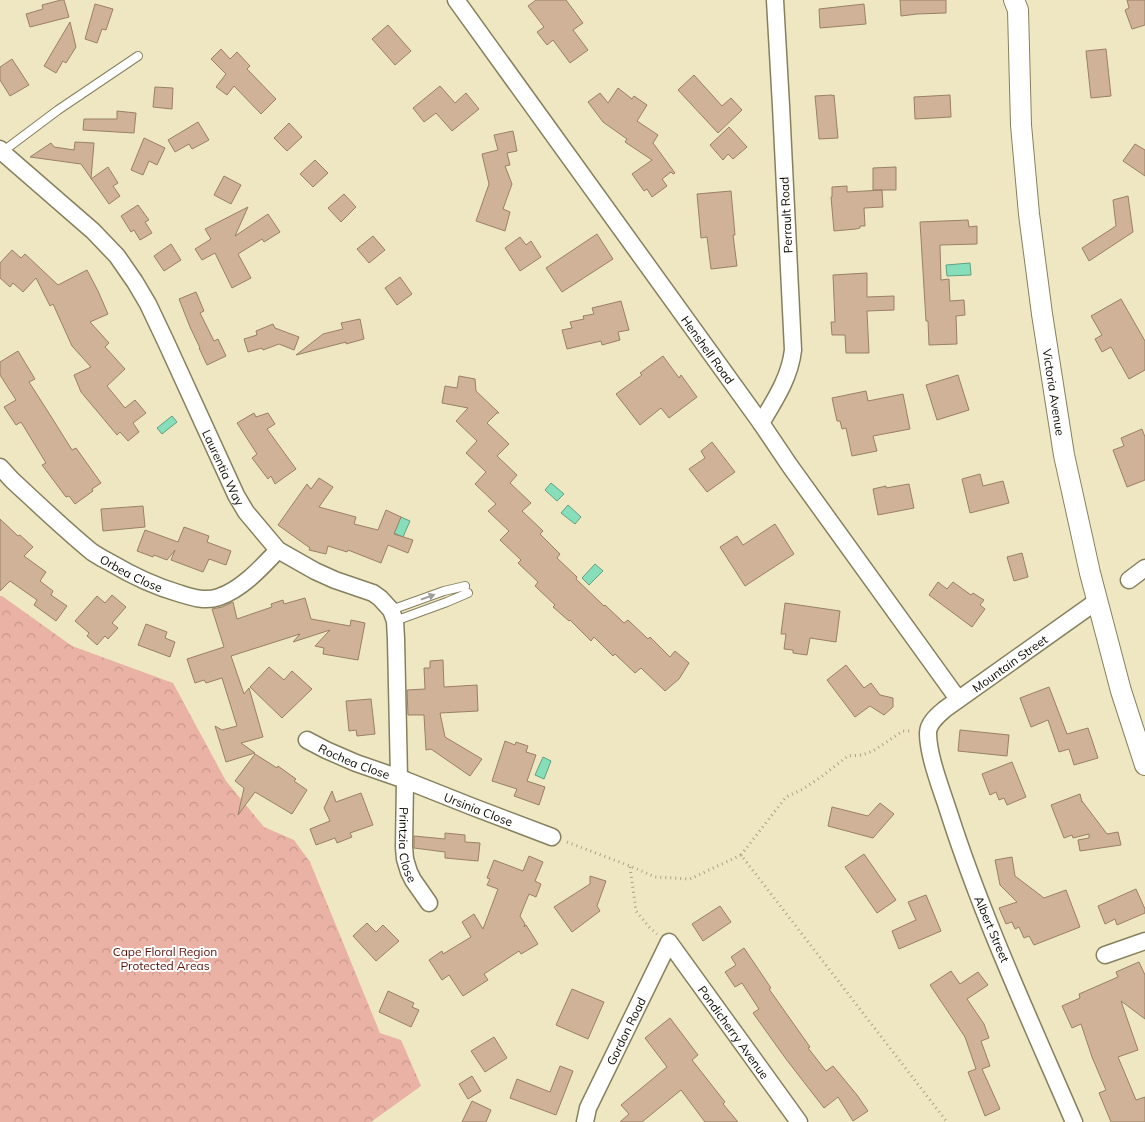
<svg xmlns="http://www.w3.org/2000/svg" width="1145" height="1122" viewBox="0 0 1145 1122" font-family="Mulish,sans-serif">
	<defs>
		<pattern id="park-crowns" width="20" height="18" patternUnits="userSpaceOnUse" patternTransform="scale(1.25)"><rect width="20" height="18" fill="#eab1a5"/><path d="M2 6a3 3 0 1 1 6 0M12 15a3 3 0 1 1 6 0" fill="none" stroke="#c8978c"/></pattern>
	</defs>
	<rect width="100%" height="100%" fill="#eee7c2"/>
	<path fill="url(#park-crowns)" d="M 0,596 L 2,596 L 72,646 L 173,683 L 226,781 L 264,827 L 294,840 L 310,862 L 380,1033 L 401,1040 L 421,1086 L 371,1122 L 0,1122 Z"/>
	<path fill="#86dfba" stroke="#629f83" d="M 970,263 L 971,275 L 947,276 L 946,265 Z
		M 172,416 L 177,422 L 162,434 L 157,428 Z
		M 551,483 L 564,494 L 557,501 L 545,490 Z
		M 568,505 L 581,517 L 575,524 L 561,513 Z
		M 401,517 L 410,521 L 403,537 L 394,533 Z
		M 595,564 L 603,571 L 589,585 L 582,578 Z
		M 543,757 L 551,761 L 544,779 L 535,775 Z"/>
	<path fill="#cfb298" stroke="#9a8066" d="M 61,0 L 64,0 L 69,17 L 30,27 L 26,14 L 43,9 L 42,5 Z
		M 536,0 L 566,0 L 583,23 L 573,30 L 588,50 L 570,63 L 553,40 L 547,45 L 537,32 L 544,27 L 528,6 Z
		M 900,0 L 946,0 L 946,13 L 917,14 L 901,16 Z
		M 1127,0 L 1145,0 L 1145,25 L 1132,29 L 1125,10 L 1129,8 Z
		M 95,4 L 113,9 L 106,30 L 102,29 L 97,43 L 85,39 Z
		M 864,4 L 866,24 L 820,28 L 819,9 Z
		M 70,22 L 76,47 L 66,63 L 63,61 L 56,73 L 44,66 Z
		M 388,25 L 411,51 L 395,65 L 372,39 Z
		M 221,49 L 230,59 L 237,52 L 250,66 L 247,69 L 276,99 L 261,114 L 234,86 L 227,95 L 216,87 L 226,74 L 211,59 Z
		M 1106,49 L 1111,96 L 1091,98 L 1086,51 Z
		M 12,59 L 29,85 L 10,96 L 0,80 L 0,67 Z
		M 694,75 L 722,106 L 731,98 L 742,110 L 718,133 L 678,90 Z
		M 440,86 L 455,103 L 466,93 L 479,109 L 452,131 L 436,113 L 424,122 L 413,108 Z
		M 155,87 L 173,88 L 172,109 L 153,107 Z
		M 618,88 L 632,99 L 634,96 L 647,105 L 637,121 L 658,135 L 653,143 L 675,173 L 673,174 L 671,172 L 662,179 L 667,186 L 652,197 L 647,189 L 644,191 L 632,174 L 652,160 L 625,142 L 627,139 L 603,122 L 588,102 L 600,93 L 608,103 Z
		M 832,95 L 832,96 L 834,95 L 838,138 L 819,139 L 815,96 Z
		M 950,95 L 951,117 L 915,119 L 914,97 Z
		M 117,111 L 136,113 L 134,133 L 83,130 L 84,119 L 117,119 Z
		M 198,122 L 209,140 L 192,149 L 189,144 L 175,152 L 168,140 Z
		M 289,123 L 302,137 L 287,151 L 274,138 Z
		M 729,127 L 747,147 L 733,159 L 728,154 L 723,160 L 710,145 Z
		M 513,131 L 517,151 L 507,153 L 510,165 L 505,166 L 512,184 L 503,209 L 510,212 L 505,231 L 476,221 L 489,184 L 482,154 L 498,150 L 494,135 Z
		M 144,138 L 165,148 L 157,165 L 149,161 L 143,175 L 131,170 Z
		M 75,142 L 94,143 L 91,179 L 108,167 L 118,183 L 113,186 L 120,196 L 109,204 L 81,164 L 30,157 L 51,143 L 54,147 L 74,150 Z
		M 1135,144 L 1145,150 L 1145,176 L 1123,161 Z
		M 315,160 L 328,173 L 313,187 L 300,174 Z
		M 896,167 L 896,190 L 873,190 L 873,168 Z
		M 224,176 L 241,185 L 231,204 L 214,195 Z
		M 847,186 L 847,192 L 882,190 L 883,207 L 864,208 L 865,226 L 860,226 L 860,228 L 856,229 L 834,231 L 831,197 L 832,197 L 832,187 Z
		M 731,191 L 735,235 L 733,235 L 737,266 L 711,269 L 707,237 L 701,238 L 697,194 Z
		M 344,194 L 356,207 L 341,222 L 328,208 Z
		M 1128,196 L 1133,232 L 1089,261 L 1082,248 L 1116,226 L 1113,200 Z
		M 138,205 L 149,220 L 145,222 L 152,233 L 140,240 L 134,230 L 131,232 L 121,216 Z
		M 248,207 L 235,236 L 268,214 L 280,232 L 264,242 L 262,239 L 238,254 L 251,278 L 232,288 L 215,253 L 202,260 L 195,249 L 211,239 L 205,229 Z
		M 968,220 L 969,227 L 977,226 L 977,244 L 940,245 L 941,280 L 949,279 L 950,301 L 964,300 L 965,315 L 956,316 L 957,344 L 929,345 L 928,321 L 926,321 L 920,222 Z
		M 597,234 L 613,259 L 562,292 L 546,268 Z
		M 373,236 L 385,250 L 369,263 L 357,249 Z
		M 520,237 L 526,245 L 531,241 L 541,257 L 520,271 L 505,248 Z
		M 171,244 L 181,260 L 164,271 L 154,256 Z
		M 12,250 L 21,258 L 25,254 L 58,285 L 87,270 L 98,291 L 108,314 L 90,322 L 109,343 L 105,347 L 125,369 L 107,386 L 125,408 L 135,400 L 146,413 L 133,423 L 139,432 L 128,441 L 120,432 L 117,435 L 81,392 L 74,375 L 91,367 L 72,346 L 53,304 L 50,306 L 36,278 L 23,292 L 13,283 L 10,287 L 0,278 L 0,263 Z
		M 867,273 L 867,297 L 894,296 L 894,310 L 867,311 L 869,353 L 846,353 L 845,335 L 832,335 L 831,322 L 835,322 L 833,275 Z
		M 400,277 L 412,294 L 397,305 L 385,288 Z
		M 196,292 L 204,311 L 200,313 L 214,341 L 218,339 L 226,356 L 207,365 L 199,348 L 200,348 L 190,327 L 179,299 Z
		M 1121,299 L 1145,341 L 1145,370 L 1129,379 L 1111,347 L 1102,352 L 1095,339 L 1102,335 L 1091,316 Z
		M 621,301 L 629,330 L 618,332 L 620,340 L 602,345 L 601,341 L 567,349 L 562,330 L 572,328 L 570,322 L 584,319 L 583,316 L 594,314 L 592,308 Z
		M 360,319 L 364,339 L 346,344 L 346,342 L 296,355 L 323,334 L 343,329 L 341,323 Z
		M 273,324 L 275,328 L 299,337 L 294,350 L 279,344 L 263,350 L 262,348 L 248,352 L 244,339 L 257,335 L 256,331 Z
		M 18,351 L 35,379 L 29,382 L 52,418 L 72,450 L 76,448 L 101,483 L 92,489 L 93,491 L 75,504 L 69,496 L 66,497 L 42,465 L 46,463 L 21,422 L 16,425 L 4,407 L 16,400 L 0,375 L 0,362 Z
		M 663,356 L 679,378 L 681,375 L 697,397 L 669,418 L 661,408 L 640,425 L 616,394 L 642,375 L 640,373 Z
		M 958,375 L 969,410 L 937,420 L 926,385 Z
		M 459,376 L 475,379 L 476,391 L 499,413 L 497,413 L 487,423 L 509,444 L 497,456 L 517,475 L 510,483 L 531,503 L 522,511 L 543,531 L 540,534 L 560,554 L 557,558 L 577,577 L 576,579 L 604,606 L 605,605 L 624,623 L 628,620 L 648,639 L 650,637 L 670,657 L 675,651 L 689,663 L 679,679 L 665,691 L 641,668 L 635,673 L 615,654 L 613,656 L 594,637 L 591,641 L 570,620 L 569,621 L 553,607 L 555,605 L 535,586 L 538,582 L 518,563 L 521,560 L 500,540 L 509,531 L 488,511 L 496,504 L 475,484 L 486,472 L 466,453 L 477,441 L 456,421 L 468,408 L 442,403 L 445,386 L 457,388 Z
		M 866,391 L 868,401 L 903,394 L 910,429 L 873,436 L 877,451 L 852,456 L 846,428 L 842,429 L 840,421 L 837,421 L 832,398 Z
		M 254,413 L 256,417 L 268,413 L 275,424 L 267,429 L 296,469 L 275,484 L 271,476 L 268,479 L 252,458 L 257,454 L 237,423 Z
		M 1142,429 L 1145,437 L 1145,480 L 1127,487 L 1113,450 L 1124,446 L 1121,438 Z
		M 712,442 L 735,472 L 707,492 L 689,469 L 705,458 L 701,451 Z
		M 980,474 L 983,486 L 1003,481 L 1009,503 L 970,513 L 962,479 Z
		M 319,478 L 333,487 L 319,507 L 356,517 L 354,524 L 378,530 L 386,510 L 401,517 L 394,534 L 413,540 L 408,553 L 388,545 L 381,563 L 348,550 L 347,552 L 328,546 L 326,554 L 309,550 L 310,548 L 278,525 L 307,484 L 311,489 Z
		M 909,484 L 914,508 L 878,515 L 873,489 L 886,486 L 886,488 Z
		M 143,506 L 145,527 L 103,531 L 101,509 Z
		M 0,519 L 18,536 L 20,535 L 33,547 L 24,556 L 46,572 L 40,581 L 53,591 L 51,595 L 67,606 L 56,621 L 34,605 L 37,600 L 10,581 L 0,591 Z
		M 775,524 L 794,554 L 745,586 L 720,547 L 737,536 L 743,545 Z
		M 184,527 L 209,536 L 207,542 L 231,551 L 226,565 L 209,559 L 203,572 L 171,560 L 175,550 L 167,560 L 154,555 L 153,557 L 137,551 L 145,530 L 178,542 Z
		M 1022,553 L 1028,577 L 1014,581 L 1007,557 Z
		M 938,582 L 947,589 L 953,582 L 971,595 L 973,593 L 984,600 L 980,605 L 985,609 L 972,627 L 929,595 Z
		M 112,595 L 126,607 L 112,623 L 118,628 L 108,639 L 105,636 L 97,645 L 87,636 L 89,633 L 75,621 L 97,596 L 105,603 Z
		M 305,598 L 311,619 L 350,626 L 351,620 L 365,623 L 358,660 L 323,654 L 324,648 L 315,646 L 330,630 L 293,642 L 300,634 L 231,656 L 244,694 L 249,688 L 263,737 L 241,743 L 255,753 L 226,762 L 215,726 L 222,730 L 237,726 L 222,678 L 206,683 L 204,680 L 195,683 L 187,659 L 224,647 L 212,609 L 222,607 L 233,602 L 237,619 L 272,607 L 271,604 L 283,600 L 284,604 Z
		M 785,603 L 840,611 L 836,642 L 810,638 L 807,655 L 793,653 L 793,650 L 784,649 L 786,634 L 781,634 Z
		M 146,624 L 167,632 L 165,638 L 175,642 L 170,657 L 138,645 Z
		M 443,660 L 444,687 L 477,685 L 478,711 L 440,713 L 445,737 L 482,759 L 470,776 L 431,749 L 426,750 L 424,715 L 408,715 L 407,690 L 425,689 L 424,668 L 430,668 L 430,661 Z
		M 846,665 L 864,688 L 871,683 L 880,695 L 893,698 L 893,707 L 884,715 L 870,706 L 855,717 L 827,680 Z
		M 269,667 L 284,680 L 292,671 L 312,689 L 282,718 L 250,687 Z
		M 1049,687 L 1067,734 L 1088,728 L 1098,758 L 1074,765 L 1069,749 L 1059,752 L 1048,720 L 1031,727 L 1020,698 Z
		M 371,699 L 375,734 L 357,736 L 356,730 L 349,731 L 346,701 Z
		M 960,730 L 1009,735 L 1007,756 L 958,751 Z
		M 505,741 L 515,745 L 516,742 L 528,746 L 526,752 L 536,755 L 527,781 L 545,787 L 539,805 L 514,796 L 517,789 L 492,781 Z
		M 255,754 L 277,768 L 278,766 L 296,779 L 294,781 L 307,790 L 292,814 L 255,792 L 238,815 L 244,788 L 235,781 Z
		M 1012,762 L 1026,797 L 1007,805 L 1004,798 L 999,800 L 996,792 L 990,795 L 982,774 Z
		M 332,791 L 336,802 L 361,793 L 373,825 L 350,833 L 352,837 L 337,843 L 335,838 L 316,845 L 310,829 L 330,821 L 324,808 Z
		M 1080,794 L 1082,802 L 1082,801 L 1107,834 L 1118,832 L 1121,845 L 1080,851 L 1078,840 L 1089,838 L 1089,834 L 1073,838 L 1072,835 L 1064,838 L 1051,805 Z
		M 880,803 L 894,814 L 873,838 L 828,826 L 832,807 L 868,816 Z
		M 445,833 L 465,835 L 465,842 L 480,843 L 478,861 L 445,858 L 445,852 L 414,848 L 414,836 L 445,839 Z
		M 864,854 L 896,900 L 877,913 L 845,867 Z
		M 529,856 L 543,862 L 535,881 L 541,884 L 536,897 L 529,894 L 520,916 L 525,924 L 524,927 L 526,925 L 538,944 L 521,954 L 519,951 L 484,974 L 488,980 L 463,996 L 449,975 L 442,980 L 429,960 L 442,951 L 443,954 L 471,937 L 462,922 L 474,914 L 483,929 L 498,889 L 487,885 L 490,879 L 487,878 L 494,860 L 523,871 Z
		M 1012,857 L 1015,876 L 1044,898 L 1066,890 L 1080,927 L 1034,945 L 1029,936 L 1024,938 L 1019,927 L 1015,929 L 1012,922 L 1006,924 L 999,908 L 1017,902 L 1000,885 L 995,860 Z
		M 590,876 L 606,881 L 597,906 L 600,911 L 572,932 L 554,907 L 590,884 Z
		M 1136,889 L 1145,909 L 1145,913 L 1117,925 L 1115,919 L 1105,924 L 1098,906 Z
		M 926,895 L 941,931 L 899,949 L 892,931 L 916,920 L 908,902 Z
		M 720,906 L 731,922 L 703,941 L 692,924 Z
		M 367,923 L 376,932 L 383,925 L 399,941 L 376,961 L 353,936 Z
		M 744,948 L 771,988 L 769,989 L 810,1047 L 808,1048 L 826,1071 L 833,1066 L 857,1095 L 868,1111 L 853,1121 L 838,1097 L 824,1108 L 786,1059 L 753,1013 L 759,1009 L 742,983 L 735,987 L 725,972 L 736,965 L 731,957 Z
		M 1139,962 L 1145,975 L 1145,1019 L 1121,1001 L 1138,1050 L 1118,1057 L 1136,1100 L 1145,1097 L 1145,1122 L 1111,1122 L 1099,1093 L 1106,1090 L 1092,1057 L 1081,1024 L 1072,1028 L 1062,1006 L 1080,998 L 1079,994 L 1118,977 L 1116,972 Z
		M 951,971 L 960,984 L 978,972 L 988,985 L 967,999 L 984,1024 L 989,1038 L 981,1041 L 990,1066 L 982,1069 L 1000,1109 L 985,1116 L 968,1072 L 976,1069 L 965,1037 L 930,985 Z
		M 572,989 L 604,1002 L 588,1039 L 556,1025 Z
		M 388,991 L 414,1003 L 412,1007 L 419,1010 L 411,1027 L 379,1012 Z
		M 670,1018 L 698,1055 L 692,1060 L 725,1102 L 723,1104 L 738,1122 L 705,1122 L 681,1090 L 642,1122 L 620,1122 L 629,1114 L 621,1105 L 667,1067 L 645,1038 Z
		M 494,1037 L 507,1058 L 485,1072 L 471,1051 Z
		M 560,1066 L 573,1071 L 556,1115 L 510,1098 L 517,1079 L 550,1092 Z
		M 472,1076 L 481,1091 L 468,1099 L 459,1084 Z
		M 472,1101 L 491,1110 L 486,1122 L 462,1122 Z"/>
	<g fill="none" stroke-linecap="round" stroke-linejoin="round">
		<g stroke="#86805e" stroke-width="10">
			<path id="service" d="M 2,152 L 58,110 L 138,56
				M 391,610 L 444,591 L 465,586
				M 395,621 L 447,602 L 468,593"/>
		</g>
		<g stroke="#86805e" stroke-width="19">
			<g id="minor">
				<path id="s1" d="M 456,0 L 761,423 L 790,466 L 958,699"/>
				<path id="s2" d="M 0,149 L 2,152 L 93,231 L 117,256 L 135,282 L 148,304 L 166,342 L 236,495 L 246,512 L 278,550 L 315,571 L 335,580 L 373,593 L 380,598 L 391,610 L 395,621 L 396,639 L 399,777"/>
				<path d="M 761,423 C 775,400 790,377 793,350 L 781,106 L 775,0"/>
				<path id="s3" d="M 0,467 L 12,480 C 38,504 64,529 92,552 C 98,556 105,560 111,563 C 133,576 154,586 178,593 C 191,597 205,602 219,597 C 242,589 261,568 278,550"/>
				<path d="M 1129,580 L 1145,568"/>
				<path id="s4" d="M 307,740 L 326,750 L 356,763 L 405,780 L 473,807 L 552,837"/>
				<path id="s5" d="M 405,780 L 404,847 L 405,859 L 409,872 L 413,880 L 429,903"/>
				<path d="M 1105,955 L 1145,941"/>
				<path id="s6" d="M 585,1122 L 588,1108 L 669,942 L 799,1122"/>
				<path id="s7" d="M 1074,1122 C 1030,1020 983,919 949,813 C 942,791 928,756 928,733 C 928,723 938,715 945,709 L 1097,601"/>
			</g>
		</g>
		<g stroke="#86805e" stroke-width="22">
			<g id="tertiary">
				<path id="s8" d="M 1014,0 L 1018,10 L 1021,125 L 1029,214 L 1042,314 L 1064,455 L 1090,573 L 1121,691 L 1145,765"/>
			</g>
		</g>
		<path stroke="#a8a286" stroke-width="3" stroke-dasharray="1 4" stroke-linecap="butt" d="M 567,842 L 630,866 L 655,877 L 690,879 L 741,855 L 947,1122
			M 741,855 L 786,797 L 803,789 L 821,777 L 848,756 L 862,755 L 873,751 L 903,731 L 912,731
			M 630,867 L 636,911 L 649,927 L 657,934"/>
		<use href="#service" stroke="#fff" stroke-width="8"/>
		<use href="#minor" stroke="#fff" stroke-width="16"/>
		<use href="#tertiary" stroke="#fff" stroke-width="20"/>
	</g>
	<defs><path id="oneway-solid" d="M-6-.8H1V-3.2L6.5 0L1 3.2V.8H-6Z" transform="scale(1.25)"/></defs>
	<use fill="#9f9d9a" href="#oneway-solid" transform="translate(428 597) rotate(-19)"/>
	<g text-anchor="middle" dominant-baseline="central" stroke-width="4" stroke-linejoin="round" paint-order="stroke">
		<g font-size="12" fill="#0e0b02" stroke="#fff">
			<text transform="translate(786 215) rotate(-93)">Perrault Road</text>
			<text stroke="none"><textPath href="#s1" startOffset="431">Henshell Road</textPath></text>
			<text stroke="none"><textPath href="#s8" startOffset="395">Victoria Avenue</textPath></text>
			<text stroke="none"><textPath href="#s2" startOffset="396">Laurentia Way</textPath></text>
			<text stroke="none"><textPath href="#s3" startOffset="170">Orbea Close</textPath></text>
			<text stroke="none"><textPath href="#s7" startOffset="526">Mountain Street</textPath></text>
			<text stroke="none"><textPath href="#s4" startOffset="52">Rochea Close</textPath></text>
			<text stroke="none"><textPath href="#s4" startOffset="185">Ursinia Close</textPath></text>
			<text stroke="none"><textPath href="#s5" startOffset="65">Printzia Close</textPath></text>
			<text transform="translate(992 929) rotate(67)">Albert Street</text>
			<text stroke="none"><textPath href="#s6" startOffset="100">Gordon Road</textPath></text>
			<text stroke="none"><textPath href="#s6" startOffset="310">Pondicherry Avenue</textPath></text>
		</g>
		<g font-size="12" fill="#5a1207" stroke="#fff">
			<text x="165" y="951">Cape Floral Region<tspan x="165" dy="14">Protected Areas</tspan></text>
		</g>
	</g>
</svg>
